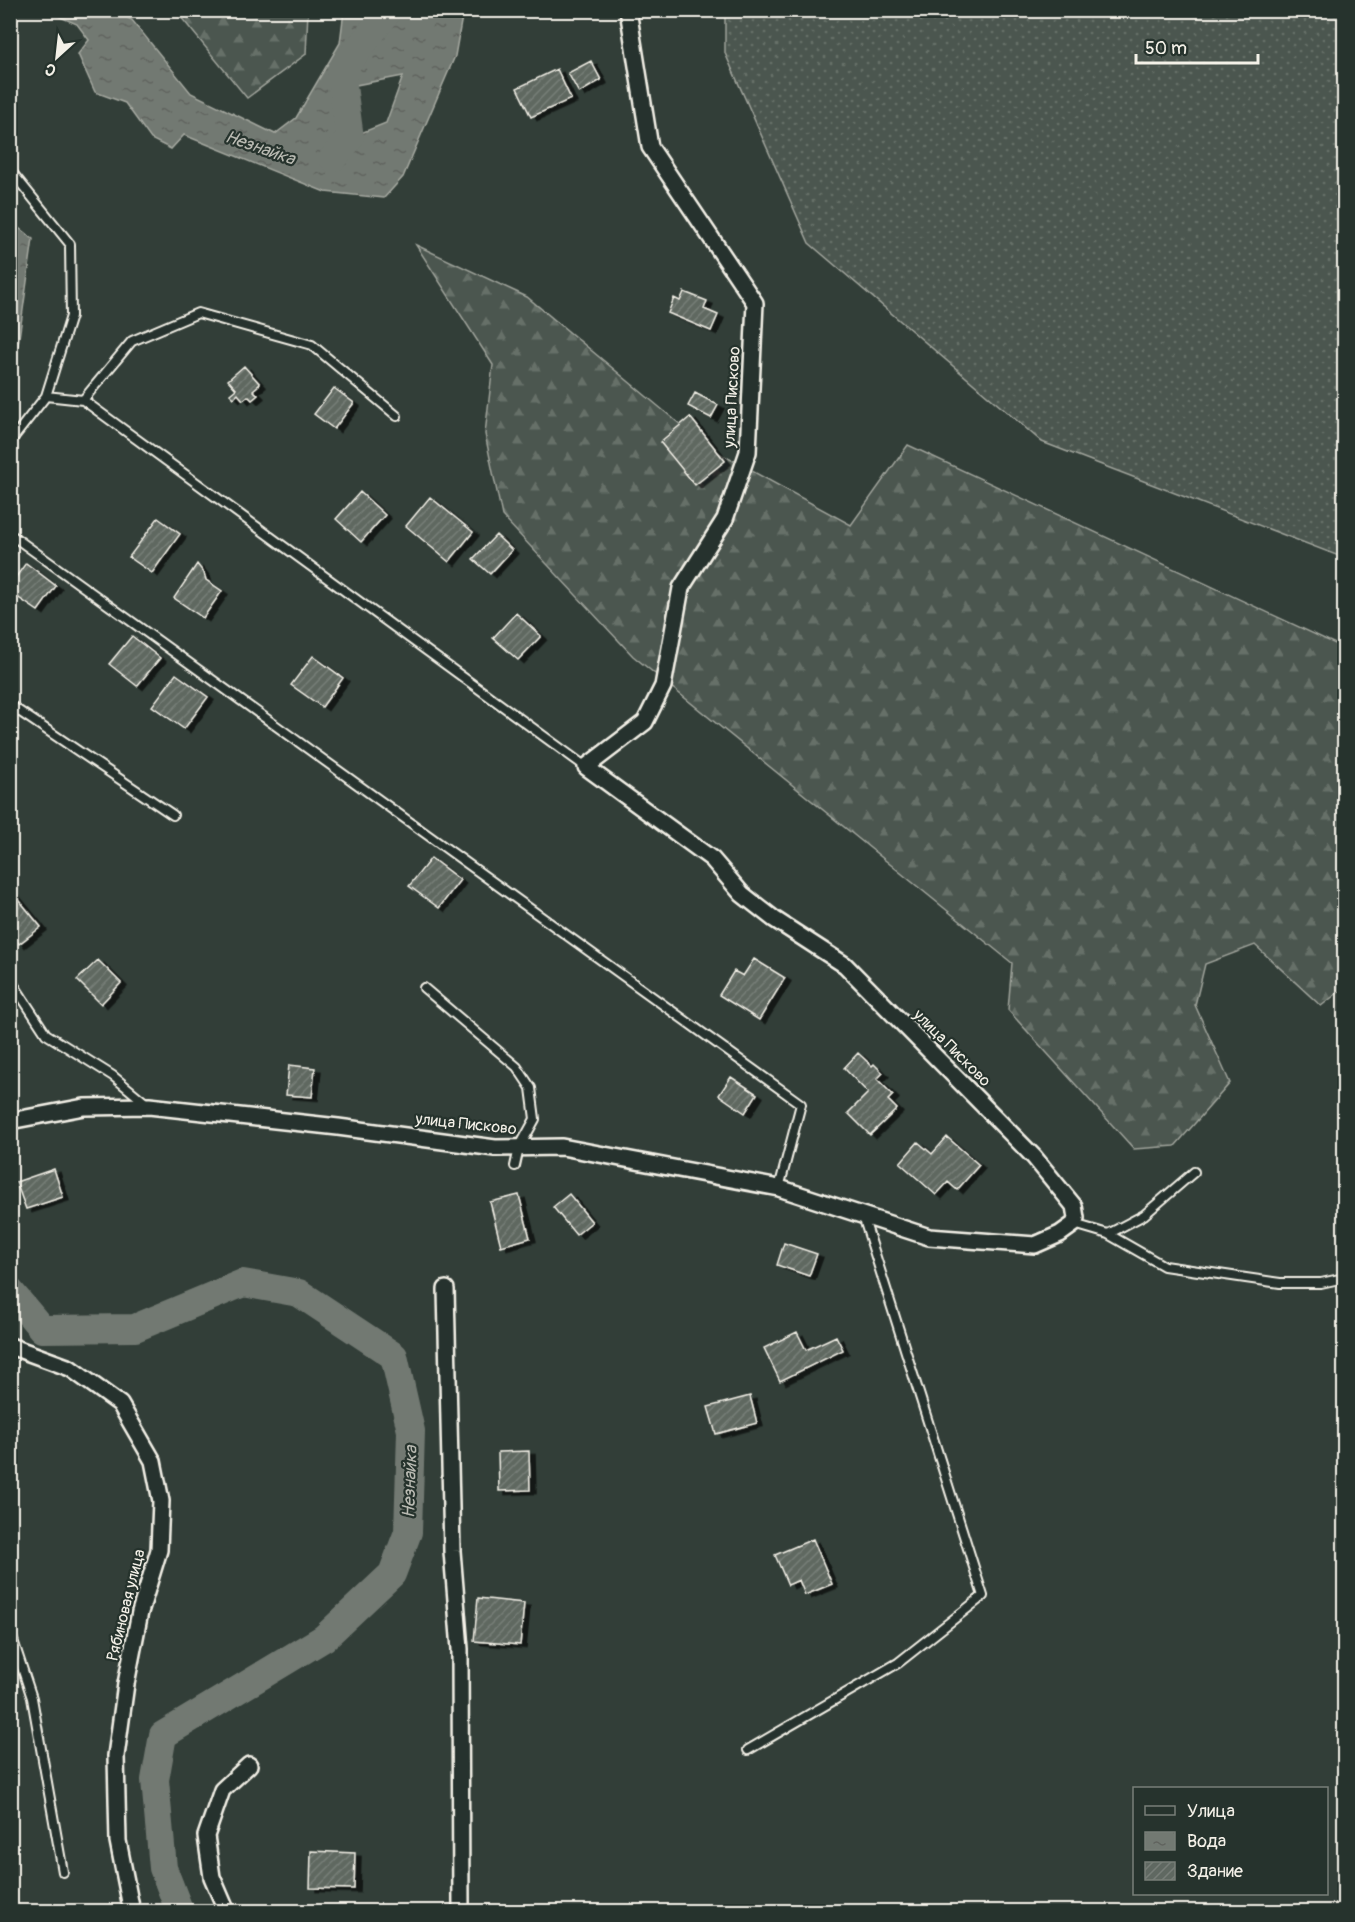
<svg xmlns="http://www.w3.org/2000/svg" width="1355" height="1922" viewBox="0 0 1355 1922" font-family="Pangolin,sans-serif">
	<defs>
		<pattern id="grass-dots" width="8" height="8" patternUnits="userSpaceOnUse" patternTransform="scale(1.5)"><rect width="8" height="8" fill="#4c564f"/><path d="M2 2h.1M6 6h.1" fill="none" stroke="#666f68" stroke-width="1.8" stroke-linecap="round"/></pattern>
		<pattern id="forest-firs" width="22" height="20" patternUnits="userSpaceOnUse" patternTransform="scale(1.5)"><rect width="22" height="20" fill="#4c564f"/><path d="M5 1l3.5 6h-7zM16 11l3.5 6h-7z" fill="#666f68"/></pattern>
		<pattern id="water-ripples" width="26" height="14" patternUnits="userSpaceOnUse" patternTransform="scale(1.5)"><rect width="26" height="14" fill="#727972"/><path d="M2 4q2-2 4 0t4 0M15 11q2-2 4 0t4 0" fill="none" stroke="#60635e"/></pattern>
		<pattern id="building-hatch" width="6" height="6" patternUnits="userSpaceOnUse" patternTransform="scale(1.5)"><rect width="6" height="6" fill="#5f6861"/><path d="M-1 1l2-2M0 6l6-6M5 7l2-2" fill="none" stroke="#777e78"/></pattern>
		<filter id="shadow"><feDropShadow dx="6" dy="3.5" stdDeviation="0" flood-color="#0009"/></filter>
	</defs>
	<rect width="100%" height="100%" fill="#323e38"/>
	<filter id="ink" filterUnits="userSpaceOnUse"><feTurbulence type="fractalNoise" baseFrequency=".0167" numOctaves="2"/><feDisplacementMap in="SourceGraphic" scale="12" xChannelSelector="R" yChannelSelector="G"/><feConvolveMatrix kernelMatrix="1 2 1 2 8 2 1 2 1" color-interpolation-filters="sRGB"/></filter>
	<g filter="url(#ink)">
		<path fill="url(#grass-dots)" stroke="#a0a49c" stroke-width="1.5" d="M 725,11 L 1344,11 L 1344,558 L 1042,442 L 809,243 L 725,53 Z"/>
		<path fill="url(#forest-firs)" stroke="#a0a49c" stroke-width="1.5" d="M 176,11 L 308,11 L 306,54 L 247,98 Z
			M 416,245 L 527,297 L 706,446 L 851,525 L 908,445 L 1344,648 L 1344,988 L 1321,1006 L 1255,945 L 1205,964 L 1195,1005 L 1230,1083 L 1175,1146 L 1134,1149 L 1008,1010 L 1012,963 L 633,656 L 502,516 L 485,434 L 493,365 Z"/>
		<path fill="url(#water-ripples)" stroke="#a6a9a1" stroke-width="1.5" fill-rule="evenodd" d="M 46,11 L 114,11 L 132,20 L 191,93 L 275,134 L 296,118 L 340,43 L 344,11 L 463,11 L 455,56 L 403,177 L 384,198 L 325,192 L 184,135 L 171,149 L 151,139 L 125,103 L 95,92 L 78,54 L 89,40 L 77,24 ZM 403,76 L 386,123 L 361,133 L 338,122 L 336,112 L 351,86 Z
			M 11,222 L 33,239 L 18,345 L 11,351 Z"/>
		<g fill="none" stroke-linecap="round" stroke-linejoin="round">
			<path stroke="#727972" stroke-width="28" d="M 333,158 L 350,138 L 341,71 L 389,10
				M 10,1291 L 42,1329 L 135,1328 L 243,1283 L 299,1293 L 394,1356 L 411,1431 L 408,1532 L 392,1574 L 324,1638 L 163,1735 L 155,1780 L 163,1868 L 180,1912"/>
		</g>
		<path fill="url(#building-hatch)" stroke="#f4f1e8" stroke-width="1.5" filter="url(#shadow)" d="M 591,61 L 601,80 L 579,93 L 568,73 Z
			M 557,69 L 571,99 L 531,117 L 517,88 Z
			M 684,292 L 707,301 L 704,309 L 718,315 L 711,331 L 668,313 L 674,298 L 680,301 Z
			M 244,366 L 260,384 L 253,390 L 258,395 L 252,400 L 248,396 L 243,400 L 238,394 L 234,398 L 230,394 L 236,389 L 228,380 Z
			M 334,388 L 354,403 L 334,429 L 314,414 Z
			M 695,393 L 718,405 L 711,418 L 688,406 Z
			M 690,417 L 725,461 L 695,485 L 660,442 Z
			M 360,492 L 385,515 L 361,542 L 336,519 Z
			M 430,497 L 473,532 L 449,562 L 406,526 Z
			M 158,518 L 180,534 L 152,573 L 129,557 Z
			M 496,535 L 512,550 L 490,574 L 473,559 Z
			M 26,563 L 56,586 L 38,611 L 10,592 L 10,585 Z
			M 197,564 L 204,573 L 206,580 L 222,591 L 203,618 L 174,598 Z
			M 516,613 L 541,636 L 518,660 L 493,638 Z
			M 132,636 L 160,658 L 137,686 L 109,664 Z
			M 313,656 L 343,678 L 322,707 L 291,685 Z
			M 176,674 L 208,697 L 184,729 L 152,706 Z
			M 431,858 L 460,880 L 439,908 L 409,886 Z
			M 10,889 L 41,927 L 19,944 L 10,933 Z
			M 754,959 L 785,978 L 759,1020 L 719,995 L 734,971 L 743,976 Z
			M 98,960 L 121,983 L 101,1004 L 77,980 Z
			M 858,1053 L 872,1066 L 874,1064 L 883,1073 L 877,1079 L 893,1095 L 888,1100 L 897,1109 L 870,1135 L 848,1113 L 868,1093 L 844,1068 Z
			M 289,1065 L 315,1068 L 312,1097 L 286,1095 Z
			M 731,1077 L 757,1094 L 745,1113 L 719,1095 Z
			M 947,1137 L 979,1165 L 957,1190 L 948,1182 L 936,1195 L 900,1163 L 918,1142 L 932,1154 Z
			M 54,1169 L 63,1197 L 26,1209 L 16,1182 Z
			M 569,1194 L 592,1222 L 576,1235 L 553,1207 Z
			M 519,1195 L 530,1238 L 501,1246 L 490,1202 Z
			M 784,1243 L 817,1254 L 809,1276 L 777,1265 Z
			M 797,1332 L 806,1350 L 836,1336 L 843,1350 L 780,1381 L 764,1348 Z
			M 750,1396 L 757,1423 L 716,1434 L 708,1407 Z
			M 529,1451 L 530,1490 L 499,1491 L 498,1452 Z
			M 813,1539 L 832,1584 L 805,1595 L 799,1580 L 788,1585 L 775,1555 Z
			M 478,1598 L 524,1603 L 520,1645 L 474,1641 Z
			M 311,1851 L 355,1853 L 354,1889 L 310,1888 Z"/>
		<g fill="none" stroke-linecap="round" stroke-linejoin="round">
			<g stroke="#f4f1e8" stroke-width="12">
				<path id="service" d="M 10,170 L 70,244 L 71,316 L 46,396
					M 83,400 L 132,341 L 198,313 L 312,345 L 397,416
					M 10,442 L 46,396 L 83,400 L 586,767
					M 10,534 L 801,1104 L 779,1188
					M 10,705 L 173,815
					M 10,979 L 46,1034 L 113,1076 L 148,1105
					M 424,988 L 517,1067 L 531,1088 L 535,1119 L 519,1148 L 515,1166
					M 1194,1172 L 1144,1215 L 1108,1234 L 1164,1266 L 1280,1283 L 1321,1283 L 1344,1278
					M 1074,1224 L 1108,1234
					M 10,1631 L 32,1698 L 63,1872
					M 748,1750 L 898,1663 L 983,1596 L 863,1216"/>
			</g>
			<g stroke="#f4f1e8" stroke-width="20">
				<path id="minor" d="M 10,1121 L 84,1107 L 149,1106 L 338,1127 L 495,1148 L 562,1147 L 779,1188 L 929,1237 L 1035,1245 L 1060,1234 L 1074,1224 L 1076,1218 L 1074,1206 L 1034,1157 L 845,965 L 774,919 L 742,894 L 712,859 L 586,767 L 645,722 L 663,686 L 681,588 L 725,519 L 748,452 L 755,303 L 650,147 L 628,10
					M 446,1289 L 452,1551 L 460,1649 L 461,1912
					M 10,1346 L 70,1368 L 120,1404 L 153,1461 L 161,1501 L 159,1550 L 140,1612 L 126,1684 L 116,1756 L 118,1841 L 132,1912
					M 227,1912 L 212,1877 L 206,1836 L 222,1790 L 249,1765"/>
			</g>
			<use href="#service" stroke="#26332d" stroke-width="8"/>
			<use href="#minor" stroke="#26332d" stroke-width="15"/>
		</g>
	</g>
	<g text-anchor="middle" dominant-baseline="central" stroke-width="4.5" stroke-linejoin="round" paint-order="stroke">
		<g font-size="16" fill="#f4f1e8" stroke="#26332d">
			<text transform="translate(732 397) rotate(-87)">улица Писково</text>
			<text transform="translate(952 1048) rotate(45)">улица Писково</text>
			<text transform="translate(466 1124) rotate(6)">улица Писково</text>
			<text transform="translate(126 1605) rotate(-76)">Рябиновая улица</text>
		</g>
		<g font-size="18" font-style="italic" fill="#babbb3" stroke="#26332d">
			<text transform="translate(260 148) rotate(19)">Незнайка</text>
			<text transform="translate(410 1482) rotate(-88)">Незнайка</text>
		</g>
	</g>
	<rect width="1355" height="1922" fill="none" stroke="#26332d" stroke-width="36"/>
	<rect x="18" y="18" width="1319" height="1886" fill="none" stroke="#f4f1e8" stroke-width="2" filter="url(#ink)"/>
	<rect x="1133" y="1787" width="195" height="108" fill="#26332d" stroke="#787f78" stroke-width="1.5"/>
	<rect x="1145" y="1806" width="30" height="9" fill="#26332d" stroke="#787f78" stroke-width="1.5"/>
	<text x="1187" y="1817" font-size="18" fill="#f4f1e8">Улица</text>
	<rect x="1145" y="1832" width="30" height="18" fill="url(#water-ripples)" stroke="#787f78" stroke-width="1.5"/>
	<text x="1187" y="1847" font-size="18" fill="#f4f1e8">Вода</text>
	<rect x="1145" y="1862" width="30" height="18" fill="url(#building-hatch)" stroke="#787f78" stroke-width="1.5"/>
	<text x="1187" y="1877" font-size="18" fill="#f4f1e8">Здание</text>
	<g transform="translate(57 57) rotate(207)" stroke="#26332d" stroke-width="4.5" paint-order="stroke">
	<path d="M0-4.5L10 22L0 15L-10 22Z" fill="#f4f1e8"/>
	<text y="-9" font-size="16" font-weight="bold" text-anchor="middle" fill="#f4f1e8">С</text>
	</g>
	<path d="M1136 54v9h122v-9" fill="none" stroke="#f4f1e8" stroke-width="3"/>
	<text x="1145" y="54" font-size="18" fill="#f4f1e8" stroke="#26332d" stroke-width="4.5" paint-order="stroke">50 m</text>
</svg>
